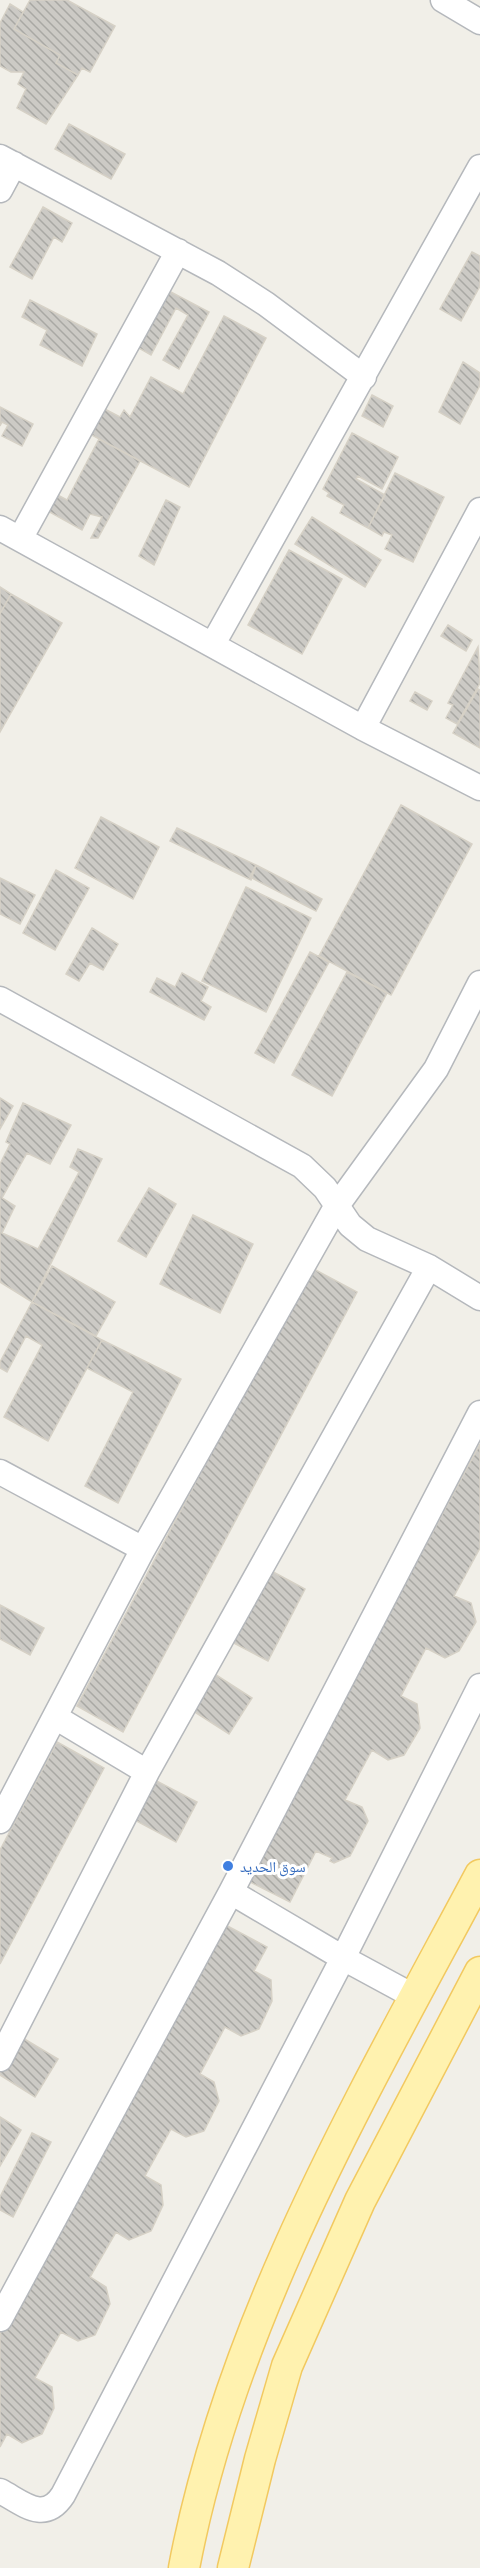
<svg xmlns="http://www.w3.org/2000/svg" width="480" height="2568" viewBox="0 0 480 2568" font-family="Barlow,'Noto Naskh Arabic',sans-serif">
	<defs>
		<pattern id="building-back-hatch" width="6" height="6" patternUnits="userSpaceOnUse" patternTransform="scale(1.5)"><rect width="6" height="6" fill="#cccac5"/><path d="M-1 5l2 2M0 0l6 6M5-1l2 2" fill="none" stroke="#a9a8a4"/></pattern>
	</defs>
	<rect width="100%" height="100%" fill="#f1efe8"/>
	<path fill="url(#building-back-hatch)" stroke="#d6d1c6" stroke-width="1.5" d="M 30,0 L 67,0 L 115,26 L 90,72 L 82,68 L 78,75 L 56,63 L 60,55 L 14,29 Z
		M 10,4 L 23,12 L 14,29 L 60,55 L 56,63 L 78,75 L 46,124 L 17,108 L 26,89 L 18,84 L 24,72 L 11,72 L 0,66 L 0,23 Z
		M 69,124 L 125,154 L 111,179 L 55,149 Z
		M 43,207 L 72,223 L 62,242 L 54,237 L 32,279 L 10,267 Z
		M 472,252 L 480,256 L 480,286 L 461,321 L 440,309 Z
		M 167,290 L 209,312 L 179,369 L 163,360 L 188,315 L 176,308 L 151,355 L 137,347 Z
		M 30,300 L 97,334 L 82,366 L 40,345 L 47,330 L 22,317 Z
		M 224,316 L 266,338 L 189,487 L 88,433 L 101,407 L 120,417 L 124,410 L 130,417 L 151,377 L 183,394 Z
		M 463,362 L 480,373 L 480,385 L 460,424 L 439,412 Z
		M 372,395 L 393,406 L 383,427 L 362,416 Z
		M 0,407 L 33,424 L 22,446 L 2,436 L 8,425 L 2,422 L 0,426 Z
		M 352,433 L 398,457 L 382,489 L 358,476 L 356,479 L 385,495 L 368,528 L 340,513 L 344,505 L 327,496 L 329,493 L 323,489 Z
		M 99,439 L 140,461 L 98,538 L 91,538 L 102,517 L 90,514 L 82,530 L 46,510 L 54,493 L 67,500 Z
		M 395,473 L 444,497 L 413,562 L 385,549 L 392,535 L 384,532 L 382,536 L 368,528 Z
		M 166,500 L 180,507 L 154,565 L 139,556 Z
		M 312,517 L 381,560 L 365,587 L 295,544 Z
		M 289,550 L 342,579 L 302,654 L 248,625 Z
		M 0,587 L 11,594 L 0,614 Z
		M 11,594 L 62,623 L 0,732 L 0,614 Z
		M 448,625 L 472,640 L 466,651 L 441,636 Z
		M 478,647 L 480,683 L 457,724 L 446,718 L 453,705 L 448,703 Z
		M 478,689 L 480,690 L 480,748 L 453,733 Z
		M 415,692 L 432,701 L 427,710 L 410,701 Z
		M 401,805 L 472,844 L 391,995 L 319,956 Z
		M 101,817 L 159,847 L 133,899 L 75,868 Z
		M 177,828 L 256,865 L 251,880 L 170,841 Z
		M 256,865 L 322,899 L 316,911 L 250,877 Z
		M 56,870 L 89,888 L 55,950 L 23,933 Z
		M 0,878 L 35,895 L 20,924 L 0,914 Z
		M 246,887 L 311,918 L 266,1012 L 202,981 Z
		M 92,928 L 118,944 L 103,970 L 90,963 L 79,981 L 66,974 Z
		M 310,952 L 329,962 L 274,1063 L 255,1053 Z
		M 347,972 L 387,993 L 332,1096 L 292,1075 Z
		M 182,973 L 208,987 L 201,1001 L 211,1007 L 204,1020 L 150,992 L 157,978 L 175,987 Z
		M 0,1098 L 13,1106 L 0,1129 Z
		M 23,1103 L 71,1125 L 50,1164 L 27,1153 L 2,1198 L 15,1206 L 2,1233 L 38,1249 L 79,1172 L 70,1167 L 78,1149 L 102,1159 L 32,1302 L 0,1282 L 0,1164 L 10,1144 L 6,1142 Z
		M 149,1188 L 176,1204 L 146,1257 L 118,1241 Z
		M 193,1215 L 253,1244 L 220,1313 L 160,1284 Z
		M 52,1266 L 115,1302 L 96,1336 L 32,1302 Z
		M 310,1267 L 357,1292 L 123,1732 L 77,1706 Z
		M 32,1302 L 102,1340 L 48,1441 L 4,1417 L 42,1345 L 26,1336 L 7,1372 L 0,1368 L 0,1362 Z
		M 102,1340 L 181,1379 L 118,1503 L 85,1486 L 133,1392 L 87,1368 Z
		M 480,1444 L 480,1548 L 454,1596 L 471,1603 L 476,1622 L 459,1651 L 445,1658 L 426,1648 L 401,1696 L 417,1704 L 420,1728 L 404,1755 L 388,1760 L 372,1750 L 345,1800 L 362,1807 L 368,1821 L 350,1856 L 334,1863 L 330,1861 L 332,1858 L 316,1851 L 290,1902 L 246,1880 Z
		M 264,1567 L 305,1589 L 268,1661 L 226,1639 Z
		M 0,1605 L 44,1628 L 30,1655 L 0,1639 Z
		M 213,1673 L 252,1698 L 229,1734 L 190,1709 Z
		M 57,1742 L 104,1768 L 0,1964 L 0,1850 Z
		M 149,1777 L 197,1802 L 176,1842 L 129,1817 Z
		M 218,1921 L 267,1947 L 254,1971 L 271,1980 L 272,2001 L 259,2029 L 241,2036 L 225,2027 L 200,2074 L 214,2082 L 219,2101 L 204,2131 L 186,2137 L 171,2129 L 145,2176 L 161,2185 L 163,2205 L 151,2231 L 129,2240 L 116,2232 L 90,2277 L 106,2287 L 110,2304 L 95,2335 L 78,2341 L 61,2332 L 35,2378 L 52,2387 L 54,2408 L 42,2434 L 22,2443 L 7,2434 L 0,2447 L 0,2334 Z
		M 16,2034 L 58,2059 L 35,2097 L 0,2075 L 0,2060 Z
		M 0,2117 L 21,2130 L 0,2166 Z
		M 32,2133 L 51,2142 L 13,2217 L 0,2210 L 0,2197 Z"/>
	<g fill="none" stroke-linecap="round" stroke-linejoin="round">
		<g stroke="#b5b8bc" stroke-width="27">
			<path id="minor" d="M 443,0 L 480,22
				M 0,157 L 218,273 L 266,304 L 364,377
				M 0,190 L 14,164
				M 0,528 L 363,728 L 480,788
				M 20,539 L 178,251
				M 213,644 L 480,167
				M 363,728 L 480,510
				M 0,999 L 302,1166 L 325,1188 L 350,1225 L 367,1239 L 429,1267 L 480,1298
				M 0,1472 L 143,1549
				M 55,1717 L 147,1772
				M 0,1821 L 143,1549 L 336,1207 L 436,1069 L 480,983
				M 231,1892 L 343,1958 L 415,1997
				M 0,2059 L 147,1772 L 429,1267
				M 0,2319 L 231,1892 L 480,1413
				M 0,2491 C 23,2503 44,2524 63,2495 L 343,1958 L 480,1686"/>
		</g>
		<g stroke="#f2c960" stroke-width="33">
			<path id="major" d="M 184,2568 C 231,2319 362,2096 480,1875
				M 233,2568 L 260,2459 L 287,2366 L 360,2201 L 480,1972"/>
		</g>
		<use href="#minor" stroke="#fff" stroke-width="24"/>
		<use href="#major" stroke="#fff2af" stroke-width="30"/>
	</g>
	<circle fill="#3f7fe0" stroke="#fff" stroke-width="2" cx="228" cy="1866" r="6"/>
	<g text-anchor="middle" dominant-baseline="central" stroke-width="6" stroke-linejoin="round" paint-order="stroke">
		<g font-size="15" fill="#366cbe" stroke="#fff" text-anchor="start">
			<text x="240" y="1866">سوق الحديد</text>
		</g>
	</g>
</svg>
